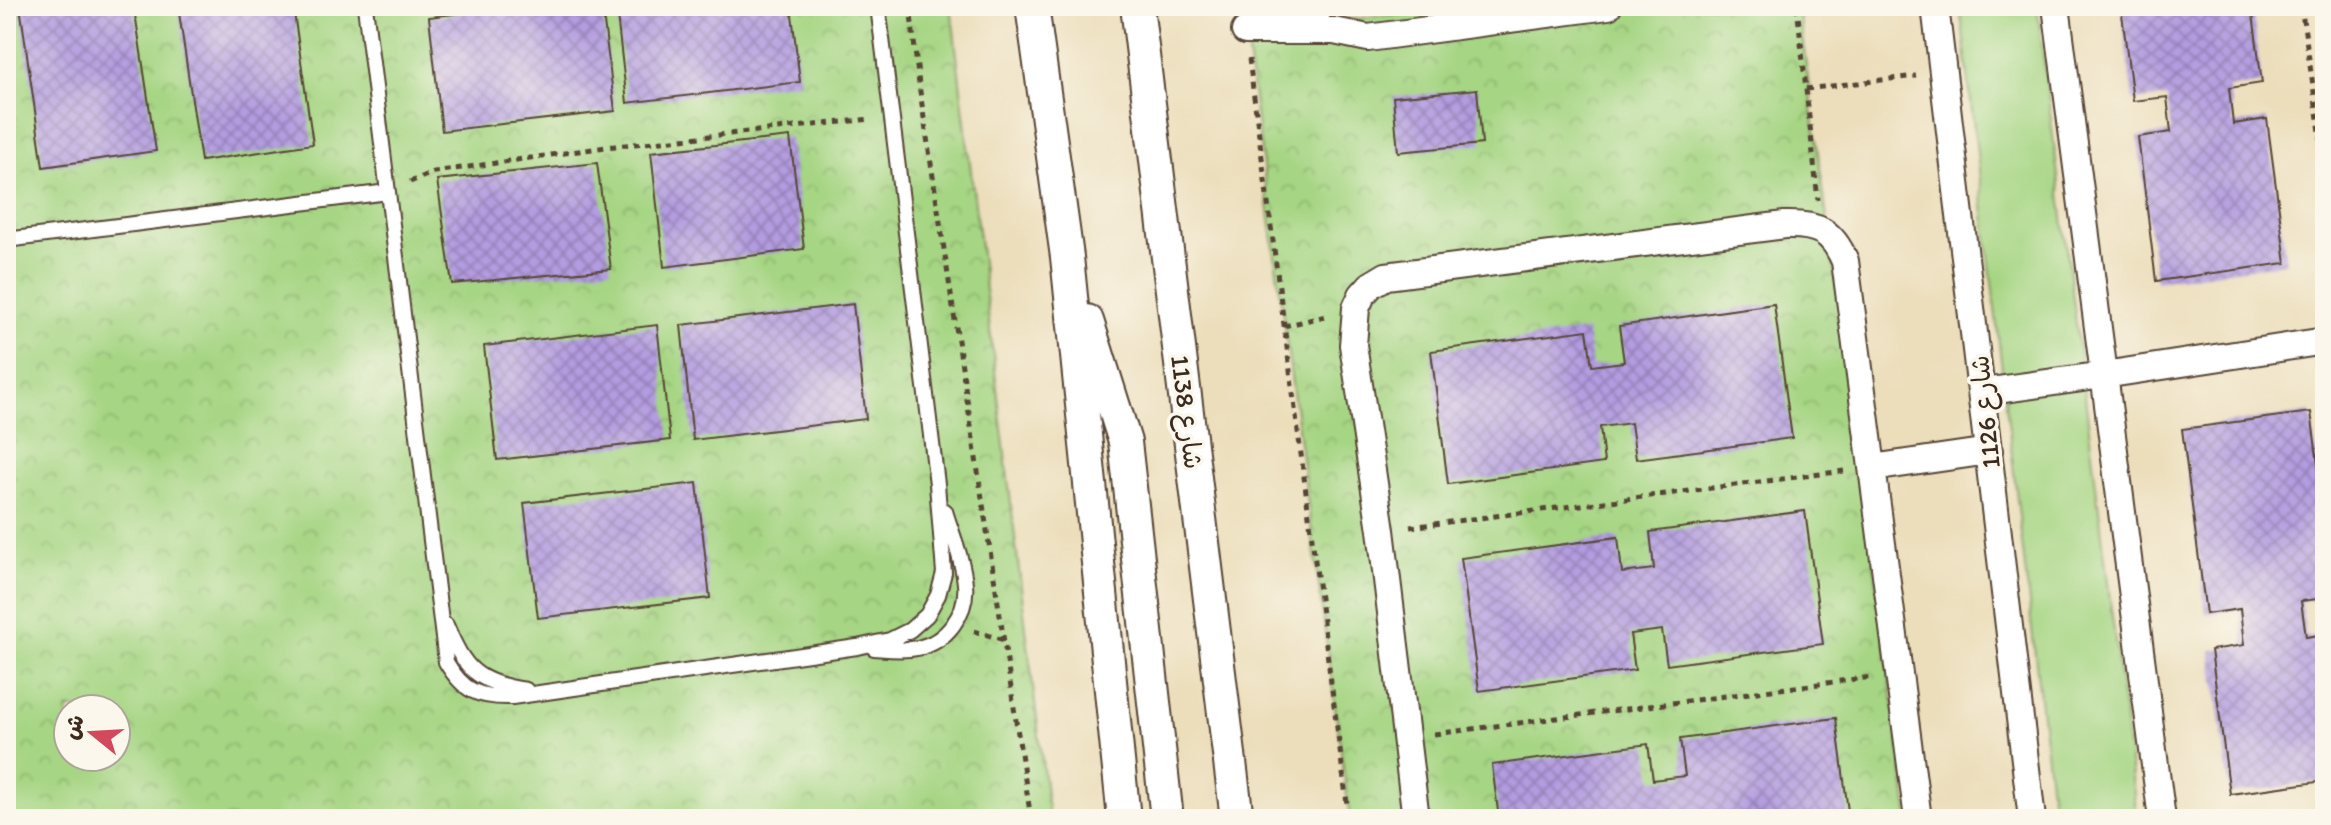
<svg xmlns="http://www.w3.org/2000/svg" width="2331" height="825" viewBox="0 0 2331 825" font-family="Itim,'Playpen Sans Arabic',sans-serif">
	<defs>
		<pattern id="park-crowns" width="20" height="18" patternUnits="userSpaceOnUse" patternTransform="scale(2)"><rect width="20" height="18" fill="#a6d583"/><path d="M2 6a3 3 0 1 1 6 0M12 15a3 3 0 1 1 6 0" fill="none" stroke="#90b771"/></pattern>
		<pattern id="building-cross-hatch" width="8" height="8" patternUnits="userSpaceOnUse" patternTransform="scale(2)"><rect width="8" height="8" fill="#b39ce0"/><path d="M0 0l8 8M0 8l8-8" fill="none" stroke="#937fb5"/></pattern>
	</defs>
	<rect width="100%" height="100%" fill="#fbf7ec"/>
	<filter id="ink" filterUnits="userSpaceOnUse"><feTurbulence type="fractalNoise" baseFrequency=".0125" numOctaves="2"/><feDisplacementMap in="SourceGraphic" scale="16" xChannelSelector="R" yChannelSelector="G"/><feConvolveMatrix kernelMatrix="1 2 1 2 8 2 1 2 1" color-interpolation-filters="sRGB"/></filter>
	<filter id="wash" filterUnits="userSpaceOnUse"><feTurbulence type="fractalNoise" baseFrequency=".006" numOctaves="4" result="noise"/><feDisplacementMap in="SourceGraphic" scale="32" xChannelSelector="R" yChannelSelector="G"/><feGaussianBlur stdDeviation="1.8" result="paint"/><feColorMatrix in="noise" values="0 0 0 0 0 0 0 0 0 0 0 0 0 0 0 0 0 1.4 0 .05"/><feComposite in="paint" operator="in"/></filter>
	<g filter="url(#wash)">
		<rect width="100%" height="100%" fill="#ecdebb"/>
		<path fill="url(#park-crowns)" stroke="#708050" stroke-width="2" fill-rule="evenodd" d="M 6,6 L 951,6 L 1049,819 L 6,819 ZM 68,709 L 116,709 L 116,757 L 68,757 Z
			M 1469,6 L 1798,6 L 1909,819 L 1350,819 L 1245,31 Z"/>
		<path fill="#a6d583" stroke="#708050" stroke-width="2" d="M 1960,6 L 2037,6 L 2137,819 L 2054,819 Z"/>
		<g id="blocks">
			<path fill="url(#building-cross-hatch)" d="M 20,6 L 134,6 L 156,151 L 43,167 Z
				M 178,6 L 293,6 L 313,144 L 201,161 Z
				M 517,6 L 602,6 L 615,111 L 442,131 L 429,17 Z
				M 616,6 L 791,6 L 800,82 L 627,103 Z
				M 2121,6 L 2252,6 L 2262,83 L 2229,88 L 2233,124 L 2267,119 L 2286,263 L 2156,281 L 2138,137 L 2171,132 L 2167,97 L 2133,101 Z
				M 1477,89 L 1482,144 L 1398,152 L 1393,97 Z
				M 790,137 L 804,249 L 664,267 L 651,152 Z
				M 597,163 L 611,269 L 452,284 L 437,180 Z
				M 853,304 L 866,419 L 693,440 L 681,325 Z
				M 1774,304 L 1792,438 L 1636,459 L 1631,423 L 1600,427 L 1604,463 L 1448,484 L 1431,351 L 1587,330 L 1592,366 L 1624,362 L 1619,326 Z
				M 657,325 L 670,440 L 497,460 L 484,346 Z
				M 2311,412 L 2325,517 L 2325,598 L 2301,601 L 2306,637 L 2325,634 L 2325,781 L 2230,794 L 2211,650 L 2244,645 L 2240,609 L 2206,614 L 2182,429 Z
				M 697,483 L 710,598 L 538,618 L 524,503 Z
				M 1805,511 L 1823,644 L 1667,665 L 1662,630 L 1630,634 L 1635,670 L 1479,691 L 1461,558 L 1618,537 L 1622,573 L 1654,569 L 1650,532 Z
				M 1836,718 L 1849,819 L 1499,819 L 1492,765 L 1648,744 L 1653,780 L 1685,776 L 1680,739 Z"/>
		</g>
	</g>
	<g filter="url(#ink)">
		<use href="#blocks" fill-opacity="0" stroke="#564536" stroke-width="2"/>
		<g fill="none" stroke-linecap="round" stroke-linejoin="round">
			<g stroke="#564536" stroke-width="18">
				<path id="service" d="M 365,6 L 446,662 C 463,691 478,698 512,697 L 857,647 L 890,640 L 910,630 L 927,615 L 938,595 L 944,573 L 937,484 L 878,6
					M 6,240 L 388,192
					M 446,625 C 465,670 476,682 526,690
					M 874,648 C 888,649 903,651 917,648 C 946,643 968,613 965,584 C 963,560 952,534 945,511"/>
			</g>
			<g stroke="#564536" stroke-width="30">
				<path id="minor" d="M 1310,6 L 1316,16 L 1245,31 L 1334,31 L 1368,38 L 1608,6
					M 1935,6 L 2032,819
					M 2056,6 L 2162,819
					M 1983,392 L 2104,375 L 2325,341
					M 1872,468 L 1989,451
					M 1416,819 L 1381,530 L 1353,345 L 1356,308 L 1362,295 L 1371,285 L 1386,276 L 1785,225 C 1818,224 1832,231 1845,261 L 1918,819"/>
			</g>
			<g stroke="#564536" stroke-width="36">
				<path id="tertiary" d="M 1032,6 L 1067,257 L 1124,819
					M 1137,6 L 1237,819
					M 1087,321 L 1125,442 L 1167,819"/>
			</g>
			<path stroke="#564536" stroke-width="5" stroke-dasharray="6 6" stroke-linecap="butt" d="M 910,6 L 919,85 L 1031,819
				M 1797,6 L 1818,200
				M 2301,6 L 2325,165
				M 1249,59 L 1349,819
				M 1806,89 L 1916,76
				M 410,182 L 434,172 L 606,147 L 871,119
				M 1284,326 L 1326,316
				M 1410,527 L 1844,471
				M 974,631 L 1004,640
				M 1434,734 L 1872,677"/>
			<use href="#service" stroke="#fff" stroke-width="14"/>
			<use href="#minor" stroke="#fff" stroke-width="26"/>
			<use href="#tertiary" stroke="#fff" stroke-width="32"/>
		</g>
	</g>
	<g text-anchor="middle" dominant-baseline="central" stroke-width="7" stroke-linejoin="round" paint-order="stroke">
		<g font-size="26" fill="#3b2a1e" stroke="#fbf7ec">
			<text transform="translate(1187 412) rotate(83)">شارع 1138</text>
			<text transform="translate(1985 412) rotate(-96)">شارع 1126</text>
		</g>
	</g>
	<rect width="2331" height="825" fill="none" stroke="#fbf7ec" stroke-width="32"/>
	<g transform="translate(92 733) rotate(288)"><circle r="38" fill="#fbf7ec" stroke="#aea59a" stroke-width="2"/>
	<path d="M0-6L14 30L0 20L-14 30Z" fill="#d1495b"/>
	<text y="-12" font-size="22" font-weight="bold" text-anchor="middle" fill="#3b2a1e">ش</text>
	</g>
</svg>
